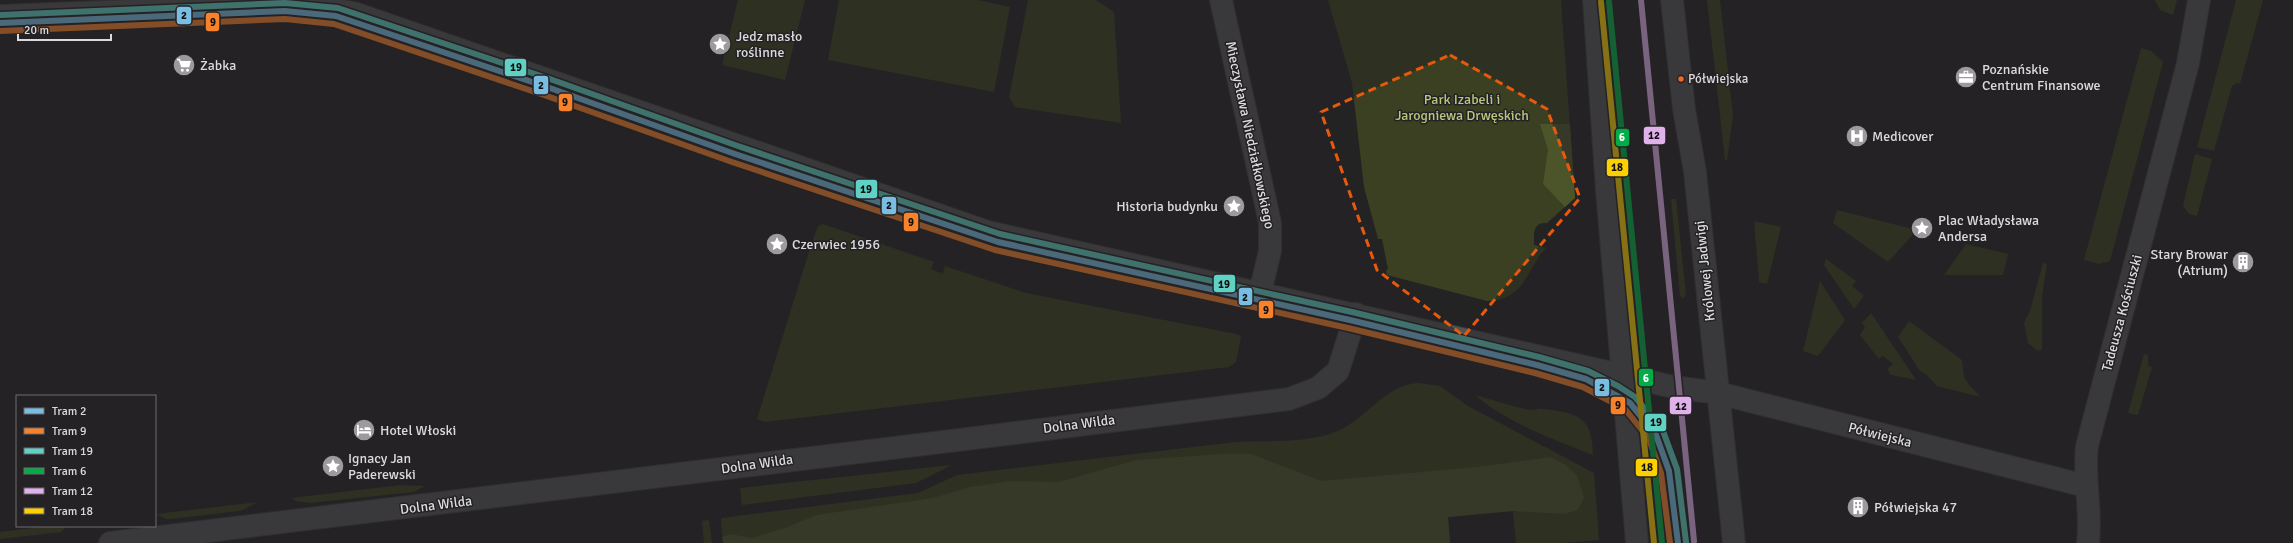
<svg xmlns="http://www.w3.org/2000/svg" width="2293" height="543" viewBox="0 0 2293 543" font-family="Signika,sans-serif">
	<rect width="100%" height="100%" fill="#242324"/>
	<path fill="#3a4021" d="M 738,0 L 805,0 L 785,80 L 722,65 Z
		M 839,0 L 978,0 L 1010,7 L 994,92 L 828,60 Z
		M 1028,0 L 1096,0 L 1114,12 L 1121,123 L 1015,107 L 1009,97 Z
		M 1328,0 L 1561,0 L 1575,198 L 1547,223 C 1532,222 1534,234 1534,245 L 1546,248 C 1525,271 1526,300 1487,301 L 1387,275 L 1386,270 L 1388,269 L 1382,239 L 1378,239 L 1364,187 L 1352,83 Z
		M 1707,0 L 1720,0 L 1733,115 L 1727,160 L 1725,160 Z
		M 2155,0 L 2177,0 L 2173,15 L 2160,10 Z
		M 2236,0 L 2263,0 L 2240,84 L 2237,83 L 2232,86 L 2214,151 L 2197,147 Z
		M 2141,48 L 2151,51 L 2163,62 L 2110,261 L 2099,264 L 2084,260 Z
		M 2195,154 L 2212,159 L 2197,216 L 2189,214 L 2183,206 Z
		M 1671,199 L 1676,199 L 1686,295 L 1683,298 L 1680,296 Z
		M 1837,210 L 1917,230 L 1888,262 L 1833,223 Z
		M 1754,221 L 1781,227 L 1767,284 L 1759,282 Z
		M 823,224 L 934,262 L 931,269 L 943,274 L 945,266 L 1026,293 L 1236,334 L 1241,336 L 1236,362 L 1229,367 L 765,422 L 757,419 L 812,242 L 818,226 Z
		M 1966,244 L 2008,254 L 2003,275 L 1944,275 Z
		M 1826,259 L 1856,281 L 1852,286 L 1864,296 L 1854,309 L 1824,265 Z
		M 2043,263 L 2047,264 L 2042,296 L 2042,350 L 2038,351 L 2028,343 L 2024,323 L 2030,311 Z
		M 1820,281 L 1845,320 L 1818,356 L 1803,351 Z
		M 1871,313 L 1916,380 L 1891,375 L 1887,369 L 1893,364 L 1883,356 L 1879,359 L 1860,335 L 1865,327 L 1862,323 Z
		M 1909,321 L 1962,360 L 1964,377 L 1969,385 L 1981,397 L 1937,386 L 1927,375 L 1920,371 L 1898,337 Z
		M 2144,354 L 2148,355 L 2148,366 L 2152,367 L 2138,415 L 2128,413 Z
		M 1418,383 L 1440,386 L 1468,406 L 1594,473 L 1599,540 L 1563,543 L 1516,543 L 1513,511 L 1448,517 L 1450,543 L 723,543 L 721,518 L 918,493 L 957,475 L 1235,442 C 1264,441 1308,443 1335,432 C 1365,421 1384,385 1418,383 Z
		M 1475,395 C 1493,400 1513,407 1531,410 C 1536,410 1539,408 1543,409 C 1579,413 1592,417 1593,455 C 1553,439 1509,424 1475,395 Z
		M 952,465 L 916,483 L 742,505 L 740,488 Z
		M 401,485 L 425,486 L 414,492 L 310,503 L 296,501 L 291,498 Z
		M 258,502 L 240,511 L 172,519 L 166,519 L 156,514 Z
		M 709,520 L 712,543 L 704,543 L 702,521 Z
		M 48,526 L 66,526 L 62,532 L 0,539 L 0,532 Z"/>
	<path fill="#4c542a" d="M 1540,124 L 1570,124 L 1575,198 L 1565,207 L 1543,184 L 1548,150 Z
		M 1221,454 L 1251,454 L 1322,481 L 1477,467 L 1551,457 L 1566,465 L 1577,476 L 1584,497 L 1578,510 L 1564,514 L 1513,511 L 1448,517 L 1450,543 L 723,543 L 722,537 L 730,534 L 752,538 L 785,528 L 816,515 L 933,498 L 970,487 L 1011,481 L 1059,482 L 1136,460 Z"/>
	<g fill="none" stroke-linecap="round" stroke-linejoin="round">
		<g stroke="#3e3d3e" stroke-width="24">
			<path id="minor" d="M 1221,0 L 1270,223 L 1270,251 L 1260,293
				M 1594,0 L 1607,191 L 1637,543
				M 1672,0 L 1684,109 L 1695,172 L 1734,543
				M 0,16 L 280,5 L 309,6 L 354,13 L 988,232 L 1674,387 L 1718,393 L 2086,486
				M 110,543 C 503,498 896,447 1289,399 L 1318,388 L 1338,371 L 1356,314
				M 2088,543 C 2092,511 2083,478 2087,446 L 2188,63 L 2199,0"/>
		</g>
		<use href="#minor" stroke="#535254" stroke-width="22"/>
		<g stroke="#242225" stroke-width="9">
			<path id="tram-1" d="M 0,23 L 285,11 L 336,16 L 547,87 L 735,154 L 998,242 L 1350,320 L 1537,365 L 1586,379 L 1630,403 L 1656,435 L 1669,471 L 1678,543"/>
		</g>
		<g stroke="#242225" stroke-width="9">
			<path id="tram-2" d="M 0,31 L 285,19 L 334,24 L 544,95 L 732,162 L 995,250 L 1348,328 L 1535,373 L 1583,387 L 1625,409 L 1649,439 L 1661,473 L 1670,543"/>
		</g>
		<g stroke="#242225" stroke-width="9">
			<path id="tram-3" d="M 0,15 L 285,3 L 338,8 L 550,79 L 738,146 L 1000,234 L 1352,312 L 1539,357 L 1588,371 L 1618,386 L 1635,397 L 1663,431 L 1677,469 L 1686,542"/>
		</g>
		<g stroke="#242225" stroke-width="9">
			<path id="tram-4" d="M 1609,2 L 1662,543"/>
		</g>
		<g stroke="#242225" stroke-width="9">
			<path id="tram-5" d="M 1641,0 L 1694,541"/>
		</g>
		<g stroke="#242225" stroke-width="9">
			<path id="tram-6" d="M 1601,2 L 1654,543"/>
		</g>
		<use href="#tram-1" stroke="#79bee2" stroke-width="6"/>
		<use href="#tram-2" stroke="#f7822a" stroke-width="6"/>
		<use href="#tram-3" stroke="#60d1c5" stroke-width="6"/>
		<use href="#tram-4" stroke="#00ad46" stroke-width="6"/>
		<use href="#tram-5" stroke="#e0b1eb" stroke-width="6"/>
		<use href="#tram-6" stroke="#fdd100" stroke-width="6"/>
	</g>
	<path d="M0 0H2293V543H0ZM 1450,55 L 1547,109 L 1580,198 L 1464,336 L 1377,270 L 1321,112 Z" fill="#242324" fill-opacity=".55" fill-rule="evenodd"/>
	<path fill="none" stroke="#e8590c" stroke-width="3" stroke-dasharray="8 5" stroke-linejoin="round" d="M 1450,55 L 1547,109 L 1580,198 L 1464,336 L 1377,270 L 1321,112 Z"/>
	<defs>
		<g id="sight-disc" transform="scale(1.15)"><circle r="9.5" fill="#9c9a9c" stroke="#242225"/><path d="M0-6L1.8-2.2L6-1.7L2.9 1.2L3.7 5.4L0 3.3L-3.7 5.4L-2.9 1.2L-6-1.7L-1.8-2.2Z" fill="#fff"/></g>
		<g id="supermarket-disc" transform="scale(1.15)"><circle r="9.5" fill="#9c9a9c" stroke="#242225"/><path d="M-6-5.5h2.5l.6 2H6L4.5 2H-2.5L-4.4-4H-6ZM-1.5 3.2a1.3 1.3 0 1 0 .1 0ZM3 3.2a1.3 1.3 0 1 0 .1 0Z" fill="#fff"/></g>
		<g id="office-disc" transform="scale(1.15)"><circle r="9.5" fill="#9c9a9c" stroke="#242225"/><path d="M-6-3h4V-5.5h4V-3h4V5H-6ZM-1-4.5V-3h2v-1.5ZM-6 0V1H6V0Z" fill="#fff"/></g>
		<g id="hospital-disc" transform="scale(1.15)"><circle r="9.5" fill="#9c9a9c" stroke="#242225"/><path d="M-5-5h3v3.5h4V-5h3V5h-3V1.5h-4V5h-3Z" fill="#fff"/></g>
		<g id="building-disc" transform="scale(1.15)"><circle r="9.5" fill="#9c9a9c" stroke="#242225"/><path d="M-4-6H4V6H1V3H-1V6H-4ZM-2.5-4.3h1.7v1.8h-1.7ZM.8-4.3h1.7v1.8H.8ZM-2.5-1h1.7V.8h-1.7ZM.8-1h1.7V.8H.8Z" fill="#fff"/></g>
		<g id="hotel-disc" transform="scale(1.15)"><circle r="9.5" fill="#9c9a9c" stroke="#242225"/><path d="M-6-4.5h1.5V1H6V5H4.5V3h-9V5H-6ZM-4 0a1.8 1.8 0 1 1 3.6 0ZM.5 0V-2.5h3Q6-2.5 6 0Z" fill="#fff"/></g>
	</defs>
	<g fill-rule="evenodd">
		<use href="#sight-disc" x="720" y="44"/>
		<use href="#supermarket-disc" x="184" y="65"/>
		<use href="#office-disc" x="1966" y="77"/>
		<use href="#hospital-disc" x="1857" y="136"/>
		<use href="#sight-disc" x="1234" y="206"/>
		<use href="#sight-disc" x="1922" y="228"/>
		<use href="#sight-disc" x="777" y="244"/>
		<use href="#building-disc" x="2243" y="262"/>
		<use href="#hotel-disc" x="364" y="430"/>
		<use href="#sight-disc" x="333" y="466"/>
		<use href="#building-disc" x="1858" y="507"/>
	</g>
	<circle fill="#f36827" stroke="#242225" stroke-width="1.5" cx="1681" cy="79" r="3.5"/>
	<g text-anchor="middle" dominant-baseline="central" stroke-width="3" stroke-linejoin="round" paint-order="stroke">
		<g font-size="13" fill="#dcdadc" stroke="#242225" text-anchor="start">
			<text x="1688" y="79">Półwiejska</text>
		</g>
		<g font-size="14" fill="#dcdadc" stroke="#242225" text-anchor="start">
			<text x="736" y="36">Jedz masło<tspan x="736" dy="16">roślinne</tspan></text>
			<text x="200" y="65">Żabka</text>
			<text x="1982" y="69">Poznańskie<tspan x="1982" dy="16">Centrum Finansowe</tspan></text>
			<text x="1872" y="136">Medicover</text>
			<text x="1218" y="206" text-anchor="end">Historia budynku</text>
			<text x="1938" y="220">Plac Władysława<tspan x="1938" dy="16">Andersa</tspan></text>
			<text x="792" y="244">Czerwiec 1956</text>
			<text x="2228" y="254" text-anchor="end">Stary Browar<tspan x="2228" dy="16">(Atrium)</tspan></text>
			<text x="380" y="430">Hotel Włoski</text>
			<text x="348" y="458">Ignacy Jan<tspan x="348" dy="16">Paderewski</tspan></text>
			<text x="1874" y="507">Półwiejska 47</text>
		</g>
		<g font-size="14" fill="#b7c97b" stroke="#242225">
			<text x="1462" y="99">Park Izabeli i<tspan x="1462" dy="16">Jarogniewa Drwęskich</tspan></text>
		</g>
		<g font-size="14" fill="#dcdadc" stroke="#242225">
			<text transform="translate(1250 135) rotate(78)">Mieczysława Niedziałkowskiego</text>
			<text transform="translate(1705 271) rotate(-96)">Królowej Jadwigi</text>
			<text transform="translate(2122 313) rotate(-75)">Tadeusza Kościuszki</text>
			<text transform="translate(1079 424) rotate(-7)">Dolna Wilda</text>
			<text transform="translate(1880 435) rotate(14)">Półwiejska</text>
			<text transform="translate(757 464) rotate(-8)">Dolna Wilda</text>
			<text transform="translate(436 505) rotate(-7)">Dolna Wilda</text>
		</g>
	</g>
	<g stroke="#242225" stroke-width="1.5">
		<rect x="176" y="6" width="16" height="19" rx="4" fill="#79bee2"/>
		<rect x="205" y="12" width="15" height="20" rx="4" fill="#f7822a"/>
		<rect x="504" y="58" width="23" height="19" rx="4" fill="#60d1c5"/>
		<rect x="533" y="75" width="16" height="20" rx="4" fill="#79bee2"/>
		<rect x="558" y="93" width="15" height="19" rx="4" fill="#f7822a"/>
		<rect x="1643" y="126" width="23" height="19" rx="4" fill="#e0b1eb"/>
		<rect x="1615" y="128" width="15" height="19" rx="4" fill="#00ad46"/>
		<rect x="1606" y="158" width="23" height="19" rx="4" fill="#fdd100"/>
		<rect x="855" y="179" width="23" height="20" rx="4" fill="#60d1c5"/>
		<rect x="881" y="196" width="16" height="19" rx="4" fill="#79bee2"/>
		<rect x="903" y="212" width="16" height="20" rx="4" fill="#f7822a"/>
		<rect x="1213" y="274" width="23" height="19" rx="4" fill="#60d1c5"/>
		<rect x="1238" y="287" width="15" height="19" rx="4" fill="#79bee2"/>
		<rect x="1258" y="300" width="16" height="19" rx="4" fill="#f7822a"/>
		<rect x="1638" y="368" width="16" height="19" rx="4" fill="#00ad46"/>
		<rect x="1594" y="378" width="16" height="19" rx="4" fill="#79bee2"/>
		<rect x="1610" y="396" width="16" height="19" rx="4" fill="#f7822a"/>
		<rect x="1669" y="396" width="23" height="19" rx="4" fill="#e0b1eb"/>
		<rect x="1644" y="413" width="23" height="19" rx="4" fill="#60d1c5"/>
		<rect x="1635" y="458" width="23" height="19" rx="4" fill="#fdd100"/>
	</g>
	<g font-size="11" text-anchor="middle" font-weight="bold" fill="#fff">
		<text x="1622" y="141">6</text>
		<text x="1646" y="382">6</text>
	</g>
	<g font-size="11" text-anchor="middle" font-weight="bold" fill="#111">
		<text x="184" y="19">2</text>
		<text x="213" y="26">9</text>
		<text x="516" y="71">19</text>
		<text x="541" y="89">2</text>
		<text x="565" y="106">9</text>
		<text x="1654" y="139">12</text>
		<text x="1617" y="171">18</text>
		<text x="866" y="193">19</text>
		<text x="889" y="209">2</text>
		<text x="911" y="226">9</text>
		<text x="1224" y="288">19</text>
		<text x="1245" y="301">2</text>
		<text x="1266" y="314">9</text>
		<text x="1602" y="391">2</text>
		<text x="1618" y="409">9</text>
		<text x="1681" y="410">12</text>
		<text x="1656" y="426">19</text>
		<text x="1647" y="471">18</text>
	</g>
	<rect x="16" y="395" width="140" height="132" fill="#242225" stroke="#6e6c6e"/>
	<rect x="24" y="408" width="20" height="6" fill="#79bee2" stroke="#6e6c6e"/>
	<text x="52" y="415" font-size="12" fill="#dcdadc">Tram 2</text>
	<rect x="24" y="428" width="20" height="6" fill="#f7822a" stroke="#6e6c6e"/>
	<text x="52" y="435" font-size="12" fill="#dcdadc">Tram 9</text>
	<rect x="24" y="448" width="20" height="6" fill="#60d1c5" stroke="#6e6c6e"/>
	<text x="52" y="455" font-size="12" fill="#dcdadc">Tram 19</text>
	<rect x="24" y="468" width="20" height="6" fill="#00ad46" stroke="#6e6c6e"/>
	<text x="52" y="475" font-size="12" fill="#dcdadc">Tram 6</text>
	<rect x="24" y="488" width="20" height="6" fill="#e0b1eb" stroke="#6e6c6e"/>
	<text x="52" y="495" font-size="12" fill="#dcdadc">Tram 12</text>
	<rect x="24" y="508" width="20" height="6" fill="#fdd100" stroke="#6e6c6e"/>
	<text x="52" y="515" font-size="12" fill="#dcdadc">Tram 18</text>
	<path d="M18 34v6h93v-6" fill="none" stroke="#dcdadc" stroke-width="2"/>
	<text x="24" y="34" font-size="12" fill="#dcdadc" stroke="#242225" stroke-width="3" paint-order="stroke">20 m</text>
</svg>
